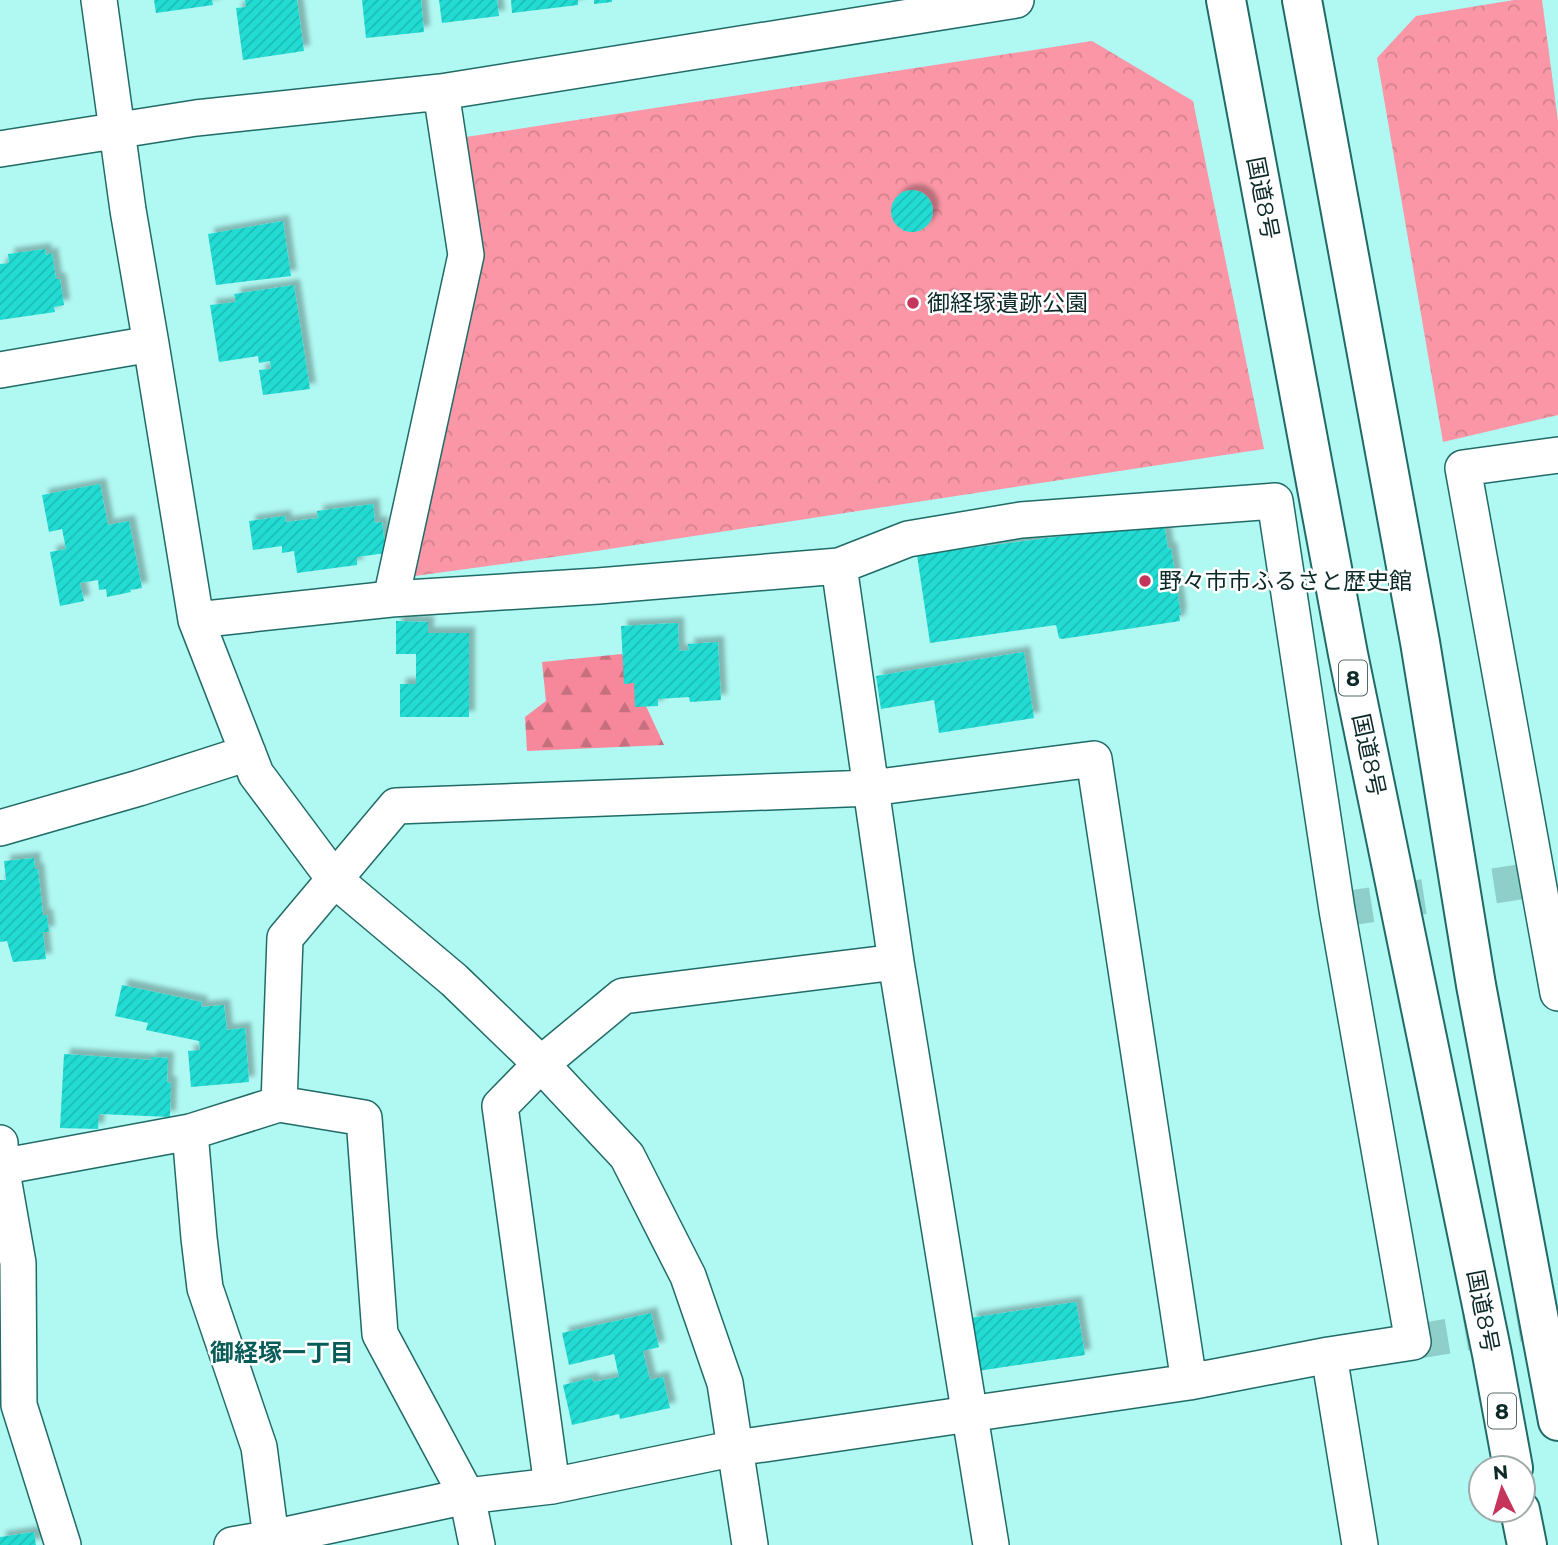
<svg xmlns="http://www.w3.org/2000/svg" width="1558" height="1545" viewBox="0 0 1558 1545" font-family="Montserrat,'Noto Sans JP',sans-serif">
	<defs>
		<pattern id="forest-firs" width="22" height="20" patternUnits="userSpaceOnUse" patternTransform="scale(1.75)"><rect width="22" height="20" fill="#f7889b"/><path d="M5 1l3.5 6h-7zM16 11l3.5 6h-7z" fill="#c66f7e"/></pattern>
		<pattern id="park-crowns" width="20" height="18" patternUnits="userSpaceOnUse" patternTransform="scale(1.75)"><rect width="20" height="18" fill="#fa96a6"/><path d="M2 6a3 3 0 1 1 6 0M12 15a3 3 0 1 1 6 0" fill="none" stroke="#d5818f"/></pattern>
		<pattern id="building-hatch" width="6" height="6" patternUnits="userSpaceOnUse" patternTransform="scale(1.75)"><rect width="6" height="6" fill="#22dcd3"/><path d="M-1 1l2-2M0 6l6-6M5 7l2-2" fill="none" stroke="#1ebdb5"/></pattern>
		<filter id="shadow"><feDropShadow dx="6" dy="-6" stdDeviation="2" flood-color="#0004"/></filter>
	</defs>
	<rect width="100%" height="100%" fill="#b0f8f2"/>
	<path fill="url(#forest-firs)" d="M 622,654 L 664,745 L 527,751 L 525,717 L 546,701 L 542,662 Z"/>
	<path fill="url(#park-crowns)" d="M 1514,0 L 1542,0 L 1558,121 L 1558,415 L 1443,442 L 1377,58 L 1416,16 Z
		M 1092,41 L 1193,101 L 1264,449 L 596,551 L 415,576 L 482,259 L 466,137 Z"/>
	<path fill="url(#building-hatch)" filter="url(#shadow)" d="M 154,0 L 212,0 L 213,5 L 156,13 Z
		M 245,0 L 297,0 L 304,51 L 243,60 L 236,8 L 246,7 Z
		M 362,0 L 421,0 L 424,32 L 366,38 Z
		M 439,0 L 497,0 L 499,16 L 442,23 Z
		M 511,0 L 578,0 L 578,5 L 512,13 Z
		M 594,0 L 612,0 L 612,2 L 594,4 Z
		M891 211a21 21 0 1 1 42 0a21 21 0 1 1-42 0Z
		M 283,221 L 291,276 L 216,285 L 208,234 Z
		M 45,249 L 46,255 L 52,253 L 56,279 L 60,279 L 64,305 L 54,307 L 55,312 L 0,320 L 0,264 L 9,263 L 8,254 Z
		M 294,285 L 310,389 L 263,395 L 259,370 L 271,369 L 270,361 L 259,363 L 258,356 L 219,362 L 210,305 L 236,302 L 234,294 Z
		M 100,484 L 108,525 L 129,521 L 142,588 L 130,590 L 131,592 L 107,597 L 106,589 L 99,590 L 98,580 L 80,583 L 84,601 L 60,606 L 50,552 L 66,549 L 62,529 L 49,532 L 42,495 Z
		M 373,504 L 375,523 L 382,522 L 386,553 L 357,557 L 357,565 L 297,573 L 294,551 L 282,553 L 282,546 L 253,550 L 249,521 L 285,516 L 286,522 L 318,518 L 317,511 Z
		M 1164,523 L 1168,549 L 1171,548 L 1181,615 L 1179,615 L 1180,621 L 1062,639 L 1059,638 L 1056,625 L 930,643 L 917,555 Z
		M 396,621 L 428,622 L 428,633 L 469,633 L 469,717 L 400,717 L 400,684 L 416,684 L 416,654 L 396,654 Z
		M 678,623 L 679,651 L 689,650 L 688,644 L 718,642 L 721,700 L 690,702 L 689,697 L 658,699 L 658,706 L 635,707 L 634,683 L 624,684 L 621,626 Z
		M 1024,652 L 1034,718 L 939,733 L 934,700 L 881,709 L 876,676 Z
		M 34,858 L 35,869 L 38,869 L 43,915 L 47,915 L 49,932 L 43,932 L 46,959 L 13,962 L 7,941 L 0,942 L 0,880 L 6,880 L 4,861 Z
		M 122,985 L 202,1002 L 201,1007 L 224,1005 L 227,1030 L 245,1028 L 249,1082 L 191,1087 L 188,1051 L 200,1050 L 199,1041 L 146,1030 L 148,1023 L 115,1016 Z
		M 64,1054 L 151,1060 L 151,1057 L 168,1058 L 167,1082 L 171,1083 L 170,1117 L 99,1114 L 98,1129 L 60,1128 Z
		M 1076,1302 L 1085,1355 L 978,1371 L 970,1318 Z
		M 651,1313 L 659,1347 L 643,1351 L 650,1380 L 663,1377 L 670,1408 L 620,1419 L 619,1414 L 572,1425 L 563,1385 L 592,1378 L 593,1382 L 619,1377 L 614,1354 L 569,1365 L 562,1333 Z
		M 34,1532 L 36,1545 L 0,1545 L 0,1537 Z"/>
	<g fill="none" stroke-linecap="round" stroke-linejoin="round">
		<path stroke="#8fcfca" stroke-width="35" stroke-dasharray="35 18" stroke-linecap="butt" d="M 1337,910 L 1539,879
			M 1413,1342 L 1558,1318"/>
		<g stroke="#206b67" stroke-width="38">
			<path id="minor" d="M 99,0 L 128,210 L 151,344 L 196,620 L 256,774 L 335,880 L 454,980 L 541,1064 L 627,1156 L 688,1276 L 725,1383 L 750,1545
				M 0,149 L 196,118 L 441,92 L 1016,0
				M 0,370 L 151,344
				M 1558,455 L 1463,468 L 1558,993
				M 839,566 L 896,962 L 991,1545
				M 391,599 L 466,255 L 441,92
				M 0,828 L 139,788 L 248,753
				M 279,1104 L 285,938 L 396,806 L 871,788 L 1094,759 L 1189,1382
				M 190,1132 L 199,1238 L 205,1288 L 259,1447 L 271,1538 L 467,1496 L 477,1545
				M 0,1143 L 1,1166 L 18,1263 L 19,1405 L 63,1545
				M 0,1167 L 190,1132 L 279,1104 L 364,1118 L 380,1334 L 467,1496 L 552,1486 L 736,1448 L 1189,1382 L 1329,1355 L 1413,1342 L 1337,910 L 1275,501 L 1021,520 L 908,539 L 839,566 L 598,586 L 391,599 L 196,620
				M 1329,1355 L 1360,1545
				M 552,1486 L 500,1106 L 541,1064 L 623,996 L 896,962
				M 232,1545 L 271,1538 L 272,1545"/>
		</g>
		<g stroke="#206b67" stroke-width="42">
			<path id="highway" d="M 1226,0 L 1348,654 L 1492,1354 L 1513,1468
				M 1302,0 L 1420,642 L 1476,985 L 1558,1421
				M 1520,1510 L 1527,1545"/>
		</g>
		<use href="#minor" stroke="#fff" stroke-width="35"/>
		<use href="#highway" stroke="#fff" stroke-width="38"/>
	</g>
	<g fill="#c4345b" stroke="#fff" stroke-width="2.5">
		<circle cx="913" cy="303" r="7"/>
		<circle cx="1145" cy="581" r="7"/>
	</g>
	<g text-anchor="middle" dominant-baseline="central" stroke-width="5" stroke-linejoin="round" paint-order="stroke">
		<g fill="#fff" stroke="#556a68" stroke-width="2">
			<rect x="1339" y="660.5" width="28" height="35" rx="5"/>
			<rect x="1488" y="1393.5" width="28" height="35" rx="5"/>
		</g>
		<g font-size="21" font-weight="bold" fill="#0c2a28">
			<text x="1353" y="678">8</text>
			<text x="1502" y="1411">8</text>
		</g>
		<g font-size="23" fill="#0c2a28" stroke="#fff">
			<text transform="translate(1263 198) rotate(79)">国道8号</text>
			<text transform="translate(1369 755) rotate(78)">国道8号</text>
			<text transform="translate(1483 1311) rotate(79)">国道8号</text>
		</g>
		<g font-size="23" fill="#0c2a28" stroke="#fff" text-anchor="start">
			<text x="927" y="303">御経塚遺跡公園</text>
			<text x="1159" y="581">野々市市ふるさと歴史館</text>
		</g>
		<g font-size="24" font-weight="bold" fill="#075c58" stroke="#fff">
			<text x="282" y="1352">御経塚一丁目</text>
		</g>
	</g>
	<g transform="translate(1502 1489) rotate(355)"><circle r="33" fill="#ffffff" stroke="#9eaaa9" stroke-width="2"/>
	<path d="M0-5L12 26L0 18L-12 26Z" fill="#c4345b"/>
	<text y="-10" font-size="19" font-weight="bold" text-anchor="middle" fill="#0c2a28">N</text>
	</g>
</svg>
